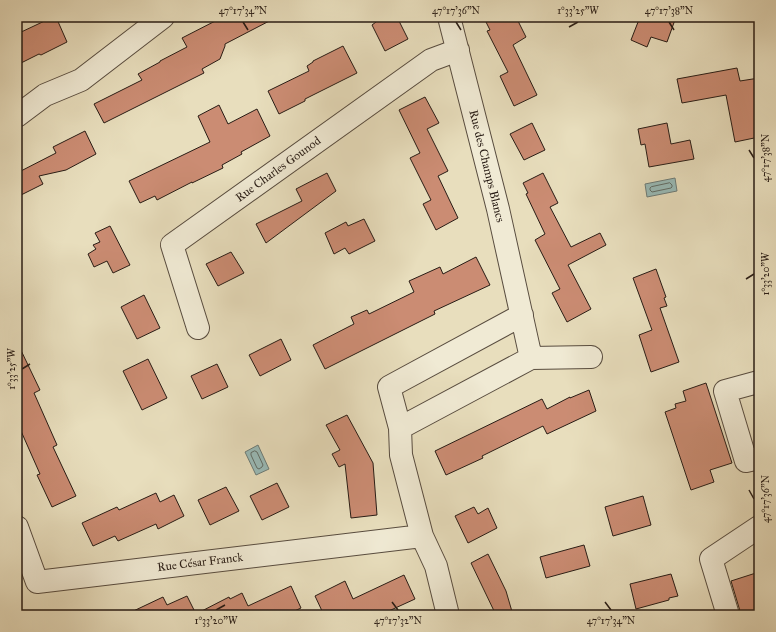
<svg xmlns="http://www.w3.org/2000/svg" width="776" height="632" viewBox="0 0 776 632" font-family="'IM FELL Great Primer',serif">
	<rect width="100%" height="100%" fill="#e8debd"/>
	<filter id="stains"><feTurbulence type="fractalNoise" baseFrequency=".005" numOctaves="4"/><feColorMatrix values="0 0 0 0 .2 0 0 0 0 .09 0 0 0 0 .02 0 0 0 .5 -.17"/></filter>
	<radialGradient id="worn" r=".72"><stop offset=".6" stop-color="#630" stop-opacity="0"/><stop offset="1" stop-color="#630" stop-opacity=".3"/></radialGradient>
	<path fill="#99bbb8" stroke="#6c7b77" d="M 675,178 L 677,191 L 647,197 L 645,184 Z
		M 258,445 L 269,469 L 256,475 L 245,452 Z"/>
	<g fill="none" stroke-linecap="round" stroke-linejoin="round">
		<path stroke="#606c66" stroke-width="1" d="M 670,183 L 672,185 L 672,187 L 671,188 L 652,192 L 650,190 L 650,188 L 651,187 Z
			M 255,451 L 257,452 L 263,465 L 262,467 L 259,469 L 257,468 L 251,455 L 251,453 Z"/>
	</g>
	<path fill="#cb8c73" stroke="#281c15" d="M 53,17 L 56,17 L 67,42 L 41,55 L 39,54 L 17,65 L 17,34 Z
		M 223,17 L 277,17 L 225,44 L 225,46 L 220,59 L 202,69 L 204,73 L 104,123 L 94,104 L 142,80 L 138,74 L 160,62 L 160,61 L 187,47 L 182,38 Z
		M 374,17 L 397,17 L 408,39 L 385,51 L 372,25 L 376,22 Z
		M 495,17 L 508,17 L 518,21 L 526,37 L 513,45 L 537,95 L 514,106 L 500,76 L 508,72 L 487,31 L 490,30 L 486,22 Z
		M 640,17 L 676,17 L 667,42 L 651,37 L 647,47 L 631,40 Z
		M 343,46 L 357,73 L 305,99 L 305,101 L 279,114 L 268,91 L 309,71 L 307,66 L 313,62 L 313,61 Z
		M 737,68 L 740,81 L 759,78 L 759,137 L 735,142 L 726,95 L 682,103 L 677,79 Z
		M 425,97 L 439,123 L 427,129 L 448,171 L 438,176 L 458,218 L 436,230 L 423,204 L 431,200 L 410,158 L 420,153 L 399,110 Z
		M 219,105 L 228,124 L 257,109 L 270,136 L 241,152 L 242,154 L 222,165 L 223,168 L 192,183 L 192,182 L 157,200 L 155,196 L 140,203 L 129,181 L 210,142 L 198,116 Z
		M 532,123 L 545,150 L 524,160 L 510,134 Z
		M 667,123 L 671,144 L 690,140 L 694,159 L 649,167 L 645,144 L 641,145 L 638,129 Z
		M 85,131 L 96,154 L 66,170 L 39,176 L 43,184 L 17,197 L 17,173 L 56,153 L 53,147 Z
		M 327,173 L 336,191 L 266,243 L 256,224 L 302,201 L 296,189 Z
		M 543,173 L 558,203 L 550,207 L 571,247 L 600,233 L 606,245 L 568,265 L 591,309 L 567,322 L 552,293 L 560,289 L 535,240 L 545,234 L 526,194 L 528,193 L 523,183 Z
		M 364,219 L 375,241 L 349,254 L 345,248 L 334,254 L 325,233 L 346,222 L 348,226 Z
		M 110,226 L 130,265 L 113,273 L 107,261 L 94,267 L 88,254 L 96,249 L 93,245 L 100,242 L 95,233 Z
		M 231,252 L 244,273 L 218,286 L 206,264 Z
		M 476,257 L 490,285 L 434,311 L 435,314 L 325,369 L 313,345 L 354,324 L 351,317 L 367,310 L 369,314 L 414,292 L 409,281 L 440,267 L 443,274 Z
		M 656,269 L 666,297 L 664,298 L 667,306 L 660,308 L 679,362 L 651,372 L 639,335 L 652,330 L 633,278 Z
		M 144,295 L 160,328 L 137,339 L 121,307 Z
		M 281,339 L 291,360 L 260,376 L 249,355 Z
		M 17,342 L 40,390 L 34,393 L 57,445 L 53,447 L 76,496 L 52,507 L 37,475 L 40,474 L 17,422 Z
		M 148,359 L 167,398 L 142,410 L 123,371 Z
		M 217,364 L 228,387 L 202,399 L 191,376 Z
		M 706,383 L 732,463 L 710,470 L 714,482 L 691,490 L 665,412 L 676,408 L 675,404 L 686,401 L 683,391 Z
		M 589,390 L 596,411 L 547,434 L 543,426 L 482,456 L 483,458 L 446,475 L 435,451 L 542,399 L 547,409 L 570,397 L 570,398 Z
		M 347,415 L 373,463 L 377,515 L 351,518 L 345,464 L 339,467 L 332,454 L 340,450 L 326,425 Z
		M 277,483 L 289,507 L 262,520 L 250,496 Z
		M 226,487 L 239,511 L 210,525 L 198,500 Z
		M 156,493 L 160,502 L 174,495 L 184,516 L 158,529 L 156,524 L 118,541 L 115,536 L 93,546 L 82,523 L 117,507 L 119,510 Z
		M 643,496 L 651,525 L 613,536 L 605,507 Z
		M 474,507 L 478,514 L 488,508 L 497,528 L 468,543 L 455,516 Z
		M 584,545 L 590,566 L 546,578 L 540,557 Z
		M 488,554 L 506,591 L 513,615 L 496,615 L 471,563 Z
		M 759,572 L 759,615 L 740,615 L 740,611 L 731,581 Z
		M 671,574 L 678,596 L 669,598 L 669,600 L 636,609 L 630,584 Z
		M 404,575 L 415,599 L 380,615 L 318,615 L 323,613 L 315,596 L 345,581 L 353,599 Z
		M 291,586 L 301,608 L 286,615 L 125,615 L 163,597 L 167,605 L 187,596 L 196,614 L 229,597 L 230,599 L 242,593 L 248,606 Z"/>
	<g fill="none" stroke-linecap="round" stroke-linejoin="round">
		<g stroke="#584c3f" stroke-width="24">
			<path id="minor" d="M 17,116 L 45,95 L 81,80 L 163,17
				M 198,328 L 172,245 L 431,60 L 458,50
				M 531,358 L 591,357
				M 759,385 L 758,382 L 725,391 L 746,461 L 759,458
				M 400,428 L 531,358 L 498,209 L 449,17
				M 17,527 L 37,582 L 422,536
				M 448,615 L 436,566 L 422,536 L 401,455 L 400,428 L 389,387 L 522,315
				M 728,615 L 711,559 L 759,527"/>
		</g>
		<use href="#minor" stroke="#f0ead4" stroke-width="22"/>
	</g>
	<path fill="none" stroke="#281c15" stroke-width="1.5" d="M 243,22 L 248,30M 456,22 L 461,30M 669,22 L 674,30M 569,27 L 578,22M 749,150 L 754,158M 746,279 L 754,274M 22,369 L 30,364M 749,490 L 754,499M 392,602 L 398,610M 605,602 L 611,610M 216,610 L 225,605"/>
	<g text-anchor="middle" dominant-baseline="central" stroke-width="3" stroke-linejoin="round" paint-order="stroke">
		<g font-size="12" fill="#281c15" stroke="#f0ead4">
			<text transform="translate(487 166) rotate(76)">Rue des Champs Blancs</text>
			<text transform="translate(278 169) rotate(-36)">Rue Charles Gounod</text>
			<text transform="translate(200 562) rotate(-7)">Rue César Franck</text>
		</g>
	</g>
	<rect width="776" height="632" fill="none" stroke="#e8debd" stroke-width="44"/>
	<rect x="22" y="22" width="732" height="588" fill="none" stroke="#281c15" stroke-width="1.5"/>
	<g font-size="10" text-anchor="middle" fill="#281c15">
		<text x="243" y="14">47°17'34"N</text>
		<text x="456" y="14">47°17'36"N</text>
		<text x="578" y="14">1°33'25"W</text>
		<text x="669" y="14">47°17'38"N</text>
		<text transform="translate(765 158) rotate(-90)" y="4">47°17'38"N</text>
		<text transform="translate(765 274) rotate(-90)" y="4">1°33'20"W</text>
		<text transform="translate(11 369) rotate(-90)" y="4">1°33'25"W</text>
		<text transform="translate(765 499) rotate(-90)" y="4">47°17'36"N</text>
		<text x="216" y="624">1°33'20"W</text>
		<text x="398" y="624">47°17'32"N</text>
		<text x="611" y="624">47°17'34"N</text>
	</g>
	<rect width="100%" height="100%" filter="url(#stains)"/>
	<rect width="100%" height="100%" fill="url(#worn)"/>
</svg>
